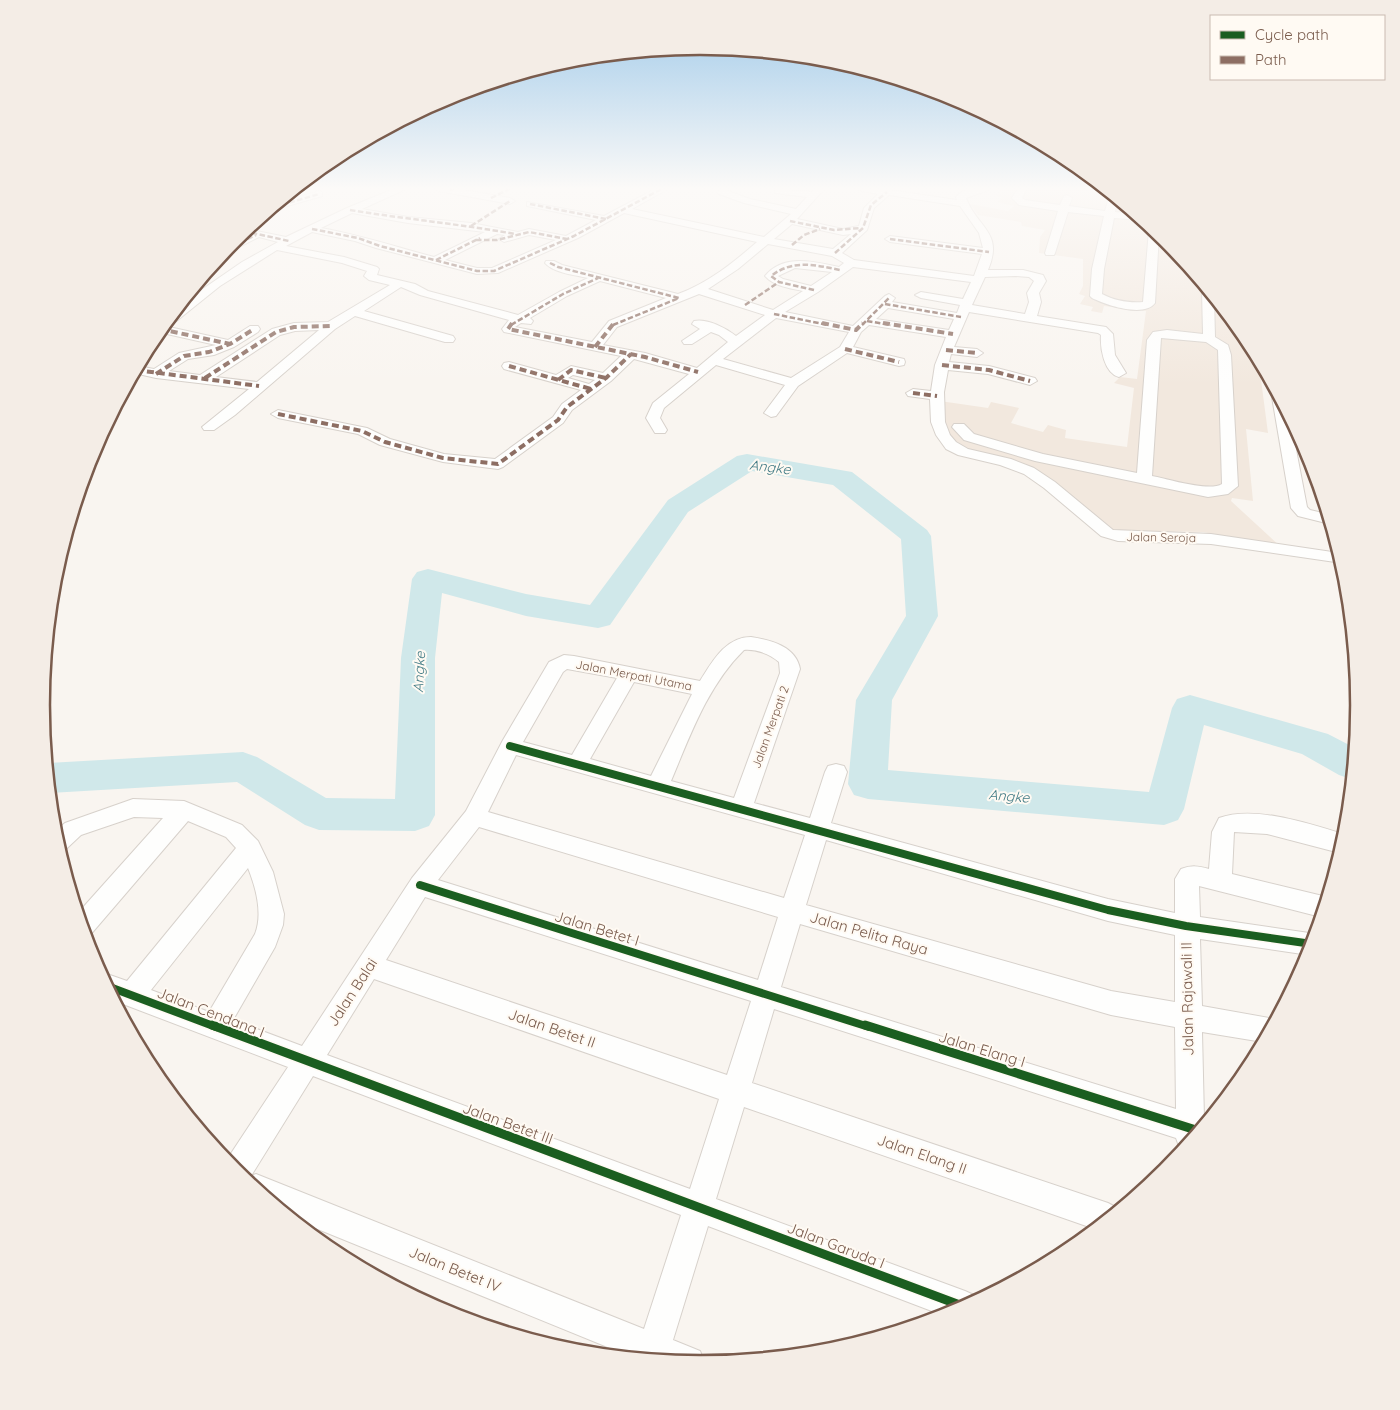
<svg xmlns="http://www.w3.org/2000/svg" width="1400" height="1410" viewBox="0 0 1400 1410" font-family="Quicksand,sans-serif">
	<rect width="100%" height="100%" fill="#f9f5f0"/>
	<path fill="#f2e8de" d="M 990,188 L 1103,188 L 1166,239 L 1248,339 L 1258,357 L 1268,433 L 1246,429 L 1253,501 L 1232,498 L 1231,501 L 1281,547 L 1203,532 L 1111,530 L 1025,465 L 952,444 L 945,435 L 940,401 L 988,408 L 991,402 L 1019,408 L 1011,423 L 1043,432 L 1048,425 L 1066,430 L 1065,438 L 1127,447 L 1134,388 L 1114,383 L 1120,377 L 1137,379 L 1146,311 L 1104,306 L 1102,313 L 1091,311 L 1093,307 L 1080,304 L 1085,296 L 1079,294 L 1083,286 L 1083,259 L 1039,253 L 1040,237 L 1045,230 L 1022,226 L 1021,222 L 978,215 L 970,204 L 1008,211 L 1014,206 L 997,202 L 1002,198 L 997,196 L 1002,191 Z"/>
	<g fill="none" stroke-linecap="round" stroke-linejoin="round">
		<path fill="#d0e8ea" fill-rule="evenodd" d="M 747,454 L 852,472 L 927,530 L 931,536 L 938,616 L 892,700 L 888,770 L 1149,792 L 1172,708 L 1177,699 L 1190,695 L 1328,734 L 1355,748 L 1351,779 L 1339,775 L 1302,754 L 1204,725 L 1184,809 L 1178,820 L 1164,825 L 868,799 L 854,795 L 848,784 L 856,700 L 906,616 L 901,539 L 833,485 L 752,471 L 688,512 L 610,625 L 598,628 L 526,616 L 442,593 L 435,658 L 435,815 L 429,826 L 415,831 L 319,830 L 305,825 L 237,782 L 50,793 L 48,763 L 243,752 L 257,757 L 326,798 L 395,799 L 401,658 L 412,579 L 417,572 L 428,569 L 526,594 L 590,605 L 668,500 L 737,456 Z"/>
		<g stroke="#d7d1cb" stroke-width="2">
			<path id="street" d="M 396,188 L 408,188 L 362,209 L 408,217 L 471,223 L 518,232 L 529,229 L 566,236 L 596,220 L 527,206 L 527,202 L 604,216 L 657,188 L 667,188 L 666,190 L 632,209 L 764,237 L 791,214 L 744,203 L 719,194 L 717,192 L 721,188 L 730,188 L 728,191 L 750,199 L 796,209 L 807,197 L 775,193 L 775,189 L 812,192 L 816,188 L 825,188 L 797,219 L 843,229 L 859,226 L 864,208 L 878,194 L 858,190 L 857,188 L 876,188 L 957,200 L 956,197 C 965,187 977,188 989,188 L 988,190 L 966,198 C 978,229 1004,232 988,270 L 1023,270 L 1043,275 L 1046,281 L 1039,293 L 1041,302 L 1037,316 L 1106,327 L 1113,334 L 1115,355 L 1126,373 L 1119,377 C 1104,373 1100,348 1101,335 L 1098,333 L 969,312 L 954,347 L 977,349 L 983,353 L 977,357 L 951,354 L 949,362 L 989,366 L 1035,378 L 1037,381 L 1030,385 L 988,374 L 948,370 L 944,392 L 945,422 L 950,435 L 956,442 L 968,449 L 1011,459 L 1034,468 L 1055,482 L 1113,530 L 1211,534 L 1339,553 L 1342,563 L 1211,544 L 1118,541 L 1101,536 L 1044,488 L 1024,474 L 1000,465 L 958,455 L 946,449 L 936,435 L 931,422 L 930,399 L 908,396 L 906,393 L 913,389 L 931,391 L 935,365 L 946,337 L 869,325 L 861,332 L 853,347 L 904,359 L 905,362 L 904,365 L 899,366 L 847,353 L 798,386 L 776,416 L 771,417 L 764,413 L 785,385 L 716,365 L 664,408 L 660,418 L 667,430 L 665,433 L 655,433 L 646,418 L 653,403 L 689,374 L 634,359 L 611,381 L 572,410 L 563,423 L 503,467 L 498,469 L 443,462 L 380,445 L 358,434 L 278,418 L 271,414 L 278,410 L 367,428 L 390,439 L 444,454 L 495,459 L 553,417 L 562,404 L 581,390 L 504,369 L 502,366 L 504,363 L 509,362 L 556,375 L 571,366 L 603,373 L 621,356 L 504,332 L 502,329 L 509,320 L 420,295 L 401,287 L 364,311 L 453,336 L 455,339 L 453,342 L 445,342 L 355,316 L 335,329 L 235,415 L 214,430 L 204,430 L 202,427 L 249,389 L 156,378 L 134,373 L 138,366 L 154,369 L 179,353 L 216,345 L 158,332 L 184,302 L 242,262 L 278,242 L 259,237 L 237,248 L 229,248 L 228,247 L 231,243 L 248,235 L 241,233 L 247,229 L 286,237 L 347,208 ZM 889,195 L 960,206 L 979,233 L 983,248 L 890,236 L 885,239 L 890,242 L 982,254 L 974,276 L 854,260 L 842,253 L 867,230 L 874,208 ZM 352,213 L 408,223 L 485,232 L 434,257 C 396,247 360,235 321,228 ZM 624,213 L 757,242 C 733,263 708,283 678,294 L 562,265 L 554,261 L 546,261 L 545,263 C 554,273 575,275 588,278 L 559,292 L 518,315 L 428,291 L 415,284 L 377,275 L 379,269 L 377,267 L 344,257 L 286,246 L 312,232 L 355,241 L 376,248 L 477,274 L 498,273 L 578,238 ZM 792,224 L 843,235 L 851,234 L 833,249 L 774,239 ZM 497,234 L 505,235 L 499,239 L 504,242 L 529,235 L 556,240 L 492,268 L 477,268 L 445,260 ZM 768,244 L 832,256 L 844,263 L 839,267 C 815,262 784,253 765,276 C 775,287 790,288 803,291 L 773,310 L 708,289 L 738,269 ZM 277,250 L 342,263 L 367,271 L 364,276 L 369,280 L 390,285 L 328,322 L 294,323 L 272,329 L 200,375 L 169,371 L 188,359 L 214,355 L 234,347 L 258,332 L 260,329 L 258,326 L 250,326 L 228,340 L 169,327 L 220,286 ZM 853,267 L 971,282 L 963,299 L 921,292 L 915,295 L 921,298 L 960,305 L 957,313 L 892,302 L 895,298 L 889,294 L 885,296 L 853,326 L 785,312 L 818,292 ZM 795,268 L 832,272 L 811,286 L 783,279 L 778,276 ZM 1016,276 L 1029,277 L 1034,281 L 1027,293 L 1029,302 L 1025,314 L 972,305 L 985,277 ZM 600,281 L 666,298 L 609,321 L 592,342 L 515,327 L 521,323 L 531,324 L 533,321 L 530,318 L 567,296 ZM 699,294 L 765,315 L 736,336 C 726,328 707,318 694,321 L 692,324 L 700,329 L 682,341 L 684,344 L 692,344 L 711,332 L 719,335 L 728,342 L 697,368 L 645,353 L 603,345 L 617,327 ZM 888,308 L 954,319 L 949,330 L 876,319 ZM 776,318 L 849,332 L 840,347 L 791,378 L 723,359 ZM 319,330 L 257,382 L 216,377 L 280,335 L 295,331 ZM 573,375 L 595,380 L 589,384 L 568,378 Z
				M 434,188 L 452,188 L 510,198 L 515,201 L 510,204 L 439,191 Z
				M 1018,188 L 1027,188 L 1022,198 L 1025,200 L 1060,205 L 1064,196 L 1067,195 L 1072,198 L 1069,206 L 1105,211 L 1110,194 L 1117,199 L 1115,212 L 1136,214 L 1143,220 L 1114,218 L 1104,269 L 1102,294 C 1115,301 1129,303 1143,302 L 1149,230 L 1152,228 L 1159,234 L 1155,303 C 1144,318 1106,305 1092,298 L 1090,296 L 1092,269 L 1104,216 L 1068,212 L 1055,253 L 1054,255 L 1046,255 L 1045,253 L 1058,211 L 1019,205 L 1012,198 Z
				M 319,191 L 322,192 L 322,196 L 277,209 L 271,209 L 279,203 Z
				M 1206,288 L 1214,298 L 1215,337 L 1228,345 L 1231,355 L 1238,486 L 1228,494 L 1208,497 L 1035,461 L 964,440 L 952,427 L 954,424 L 964,424 L 974,434 L 1043,454 L 1137,473 L 1147,340 L 1153,332 L 1167,330 L 1203,334 L 1202,291 ZM 1161,338 L 1206,342 L 1218,350 L 1222,484 C 1209,492 1168,479 1152,476 Z
				M 1277,393 L 1290,418 L 1307,507 L 1310,510 L 1327,514 L 1330,524 L 1298,516 L 1291,508 L 1272,397 Z
				M 751,637 C 770,640 796,646 800,669 L 754,803 L 810,818 L 825,772 L 828,766 L 836,764 L 844,766 L 847,772 L 831,823 L 1108,899 L 1175,913 L 1175,879 L 1181,869 C 1192,865 1198,866 1209,869 L 1212,832 L 1219,818 C 1255,805 1310,824 1346,835 L 1340,853 L 1267,834 L 1234,832 L 1232,874 L 1327,897 L 1321,917 L 1199,886 L 1200,917 L 1316,934 L 1309,955 L 1200,939 L 1202,1006 L 1275,1019 L 1263,1042 L 1202,1032 L 1204,1119 L 1207,1120 L 1183,1150 L 1180,1149 L 1176,1138 L 774,1009 L 752,1083 L 1108,1203 L 1119,1209 L 1095,1229 L 744,1107 L 716,1199 L 965,1291 L 976,1296 L 978,1300 L 945,1316 L 708,1226 L 673,1340 L 700,1351 L 705,1363 L 700,1364 L 632,1357 L 293,1219 L 234,1171 L 226,1161 L 288,1067 L 115,1001 L 102,976 L 107,974 L 127,981 L 236,848 L 226,837 L 188,821 L 91,934 L 85,936 L 78,913 L 163,818 L 134,817 L 81,835 L 65,850 L 59,852 L 54,832 L 65,823 L 133,799 L 184,801 L 242,825 L 258,841 L 273,872 L 284,914 L 283,925 L 275,947 L 233,1020 L 302,1046 L 412,878 L 466,811 L 503,740 L 549,662 L 564,655 L 574,656 L 700,681 C 712,662 725,637 751,637 ZM 744,650 C 756,649 770,654 779,662 L 780,673 L 734,798 L 671,781 C 690,736 708,685 744,650 ZM 567,669 L 617,678 L 572,755 L 523,742 L 563,672 ZM 634,682 L 692,694 L 651,776 L 590,759 ZM 516,755 L 805,835 L 784,898 L 488,812 ZM 479,827 L 778,917 L 758,980 L 438,880 ZM 826,840 L 1108,921 L 1175,935 L 1175,1002 L 1111,991 L 806,905 ZM 248,868 C 256,888 263,914 255,934 L 209,1012 L 151,990 ZM 425,897 L 751,1001 L 727,1075 L 386,960 ZM 800,924 L 1111,1015 L 1175,1027 L 1176,1109 L 781,987 ZM 374,979 L 719,1099 L 690,1189 L 327,1055 ZM 313,1076 L 681,1215 L 644,1329 L 256,1174 L 251,1176 Z"/>
		</g>
		<use href="#street" fill="#fefefd" fill-rule="evenodd"/>
		<path stroke="#8d6e63" stroke-width="2.5" stroke-dasharray="5.5 2.5" stroke-linecap="butt" d="M 450,190 L 455,188
			M 491,198 L 511,188
			M 530,204 L 606,219
			M 274,207 L 319,194
			M 350,210 C 405,219 460,224 515,234
			M 790,221 L 834,230 L 861,228
			M 471,226 L 510,201
			M 312,229 L 358,238 L 380,246 L 477,271 L 494,271 L 574,236 L 663,188
			M 244,231 L 289,241
			M 890,239 L 989,252
			M 476,240 L 497,240 L 529,232 L 567,239
			M 792,245 L 804,235 L 820,229
			M 233,246 L 256,235
			M 835,253 L 863,228 L 871,205 L 887,192
			M 436,260 L 480,238
			M 550,263 L 558,267 L 679,298
			M 814,290 L 779,282 L 771,276 C 793,259 815,265 840,270
			M 885,304 L 961,317
			M 745,305 L 779,282
			M 774,314 L 828,325
			M 867,321 L 891,325
			M 511,325 L 563,294 L 598,278
			M 613,325 L 679,298
			M 862,325 L 889,298"/>
		<path stroke="#8d6e63" stroke-width="4" stroke-dasharray="7 4" stroke-linecap="butt" d="M 512,323 L 508,329 L 645,357 L 698,372
			M 822,323 L 856,330 L 863,323
			M 883,323 L 953,334
			M 160,329 L 230,344
			M 595,347 L 614,323
			M 845,349 L 899,362
			M 946,350 L 977,353
			M 942,365 L 989,370 L 1030,381
			M 509,366 L 591,389
			M 136,370 L 259,386
			M 156,374 L 184,356 L 209,352 L 230,344 L 254,329
			M 205,378 L 276,332 L 294,327 L 331,326
			M 558,380 L 571,370 L 606,378
			M 913,393 L 937,396
			M 278,414 L 362,431 L 385,442 L 443,458 L 498,464 L 558,420 L 567,407 L 606,378 L 631,354"/>
		<g stroke="#fffaf3" stroke-width="11">
			<path id="cycleway-far1" d="M 510,746 L 1108,910 L 1186,926 L 1312,944
				M 420,885 L 869,1027
				M 107,986 L 216,1027"/>
		</g>
		<g stroke="#fffaf3" stroke-width="12">
			<path id="cycleway" d="M 212,1025 L 965,1307
				M 865,1025 L 1199,1131"/>
		</g>
		<use href="#cycleway-far1" stroke="#1b5e20" stroke-width="8"/>
		<use href="#cycleway" stroke="#1b5e20" stroke-width="9"/>
	</g>
	<linearGradient id="sky" x2="0" y2="1"><stop stop-color="#9ec9e9"/><stop offset="0.49" stop-color="#fcfaf8"/><stop offset="1" stop-color="#fcfaf8" stop-opacity="0"/></linearGradient>
	<rect width="1400" height="385" fill="url(#sky)"/>
	<g text-anchor="middle" dominant-baseline="central" stroke-width="4" stroke-linejoin="round" paint-order="stroke">
		<g font-size="12" fill="#7a5c4d" stroke="#fffaf3">
			<text transform="translate(1161 537) rotate(1)">Jalan Seroja</text>
			<text transform="translate(634 675) rotate(11)">Jalan Merpati Utama</text>
			<text transform="translate(770 727) rotate(-70)">Jalan Merpati 2</text>
		</g>
		<g font-size="14" font-style="italic" fill="#437c86" stroke="#fffaf3">
			<text transform="translate(770 467) rotate(7)">Angke</text>
			<text transform="translate(419 672) rotate(-87)">Angke</text>
			<text transform="translate(1009 796) rotate(5)">Angke</text>
		</g>
		<g font-size="15" fill="#7a5c4d" stroke="#fffaf3">
			<text transform="translate(597 928) rotate(17)">Jalan Betet I</text>
			<text transform="translate(869 933) rotate(16)">Jalan Pelita Raya</text>
			<text transform="translate(352 992) rotate(-57)">Jalan Balai</text>
			<text transform="translate(1187 999) rotate(-91)">Jalan Rajawali II</text>
			<text transform="translate(211 1012) rotate(21)">Jalan Cendana I</text>
			<text transform="translate(552 1028) rotate(19)">Jalan Betet II</text>
			<text transform="translate(982 1049) rotate(17)">Jalan Elang I</text>
			<text transform="translate(508 1123) rotate(20)">Jalan Betet III</text>
			<text transform="translate(922 1154) rotate(19)">Jalan Elang II</text>
			<text transform="translate(836 1245) rotate(21)">Jalan Garuda I</text>
			<text transform="translate(455 1269) rotate(22)">Jalan Betet IV</text>
		</g>
	</g>
	<path d="M0 0H1400V1410H0ZM50 705a650 650 0 1 1 1300 0a650 650 0 1 1-1300 0Z" fill="#f4ede6" fill-rule="evenodd"/>
	<path fill="none" stroke="#7a5c4d" stroke-width="2.5" d="M50 705a650 650 0 1 1 1300 0a650 650 0 1 1-1300 0Z"/>
	<rect x="1210" y="15" width="175" height="65" fill="#fffaf3" stroke="#cabbb1"/>
	<rect x="1220" y="31" width="25" height="8" fill="#1b5e20" stroke="#cabbb1"/>
	<text x="1255" y="40" font-size="15" fill="#7a5c4d">Cycle path</text>
	<rect x="1220" y="56" width="25" height="8" fill="#8d6e63" stroke="#cabbb1"/>
	<text x="1255" y="65" font-size="15" fill="#7a5c4d">Path</text>
</svg>
